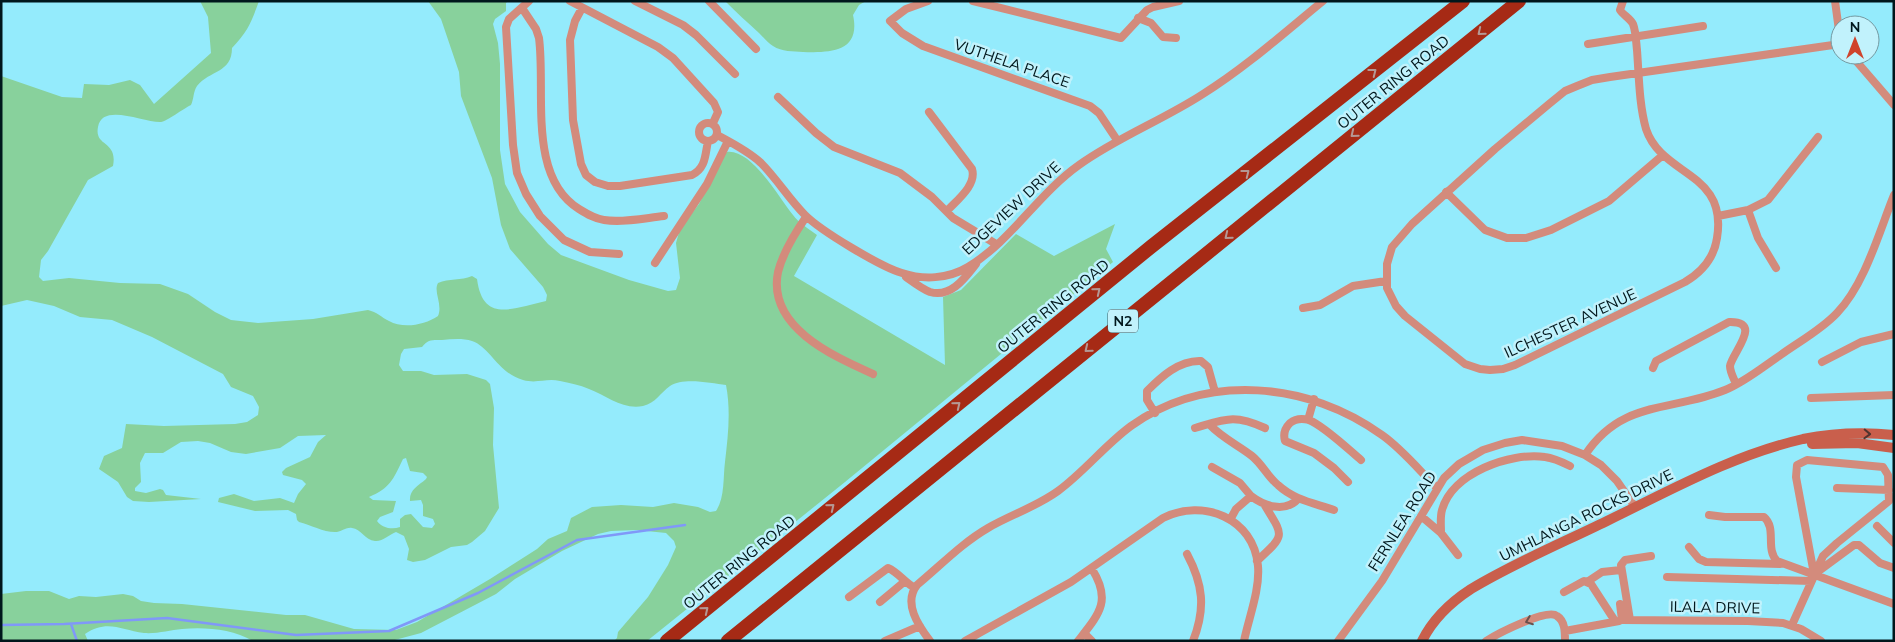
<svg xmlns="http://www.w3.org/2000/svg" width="1895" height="642" viewBox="0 0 1895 642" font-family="Mulish,sans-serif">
	<rect width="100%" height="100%" fill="#94ebfc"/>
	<path fill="#88d19c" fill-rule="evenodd" d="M 200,1 L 259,1 C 251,23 248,31 232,48 C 232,73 210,70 197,86 C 193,92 194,99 191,105 C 183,109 167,121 161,122 C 145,123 102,102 98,127 C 94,147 118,140 113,166 L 88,180 L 48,251 L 41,260 L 39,277 L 43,281 L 69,278 L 120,283 L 160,284 L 188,294 L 215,312 L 231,320 L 258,323 L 313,319 L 368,310 C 377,312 381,317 389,321 C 403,329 425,325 438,316 C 443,304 433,292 438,283 C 449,278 461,281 472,276 L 477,279 C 483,324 513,308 546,301 L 547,295 L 543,287 L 510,249 L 501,225 L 492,178 L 461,96 L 459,72 L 441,19 L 428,1 L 508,1 L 506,3 L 506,11 L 495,19 L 493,24 L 498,43 L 500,64 L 500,150 L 505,184 L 520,212 L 548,244 L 561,255 L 629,280 L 668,291 L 676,290 L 680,278 L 676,243 L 680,229 L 699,204 L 723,156 L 727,152 C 752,149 779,198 793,215 C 799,223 809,229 817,235 L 794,276 L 945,365 L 943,297 L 961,290 L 1016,234 L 1054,256 L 1115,224 L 1106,249 L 1113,262 L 845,482 L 647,641 L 614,641 L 617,638 L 618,632 L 648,597 L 668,565 L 676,547 L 674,541 L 666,533 L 637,530 L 611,531 L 598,534 L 562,551 L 515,579 L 496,594 L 421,633 L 391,641 L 253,641 C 232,629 206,627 182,629 C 170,630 157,634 144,633 C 121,630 107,619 85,634 L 88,641 L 1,641 L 1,594 L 26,591 L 49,591 L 69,599 L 79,596 L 96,597 L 123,594 L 133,596 L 141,601 L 154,603 L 182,604 L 286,615 L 305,615 L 354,629 L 396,630 L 417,622 L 490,579 L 537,549 L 548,539 L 567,531 L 571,518 L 592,507 L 621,505 L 653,507 L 674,503 L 698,507 L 710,512 L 716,511 C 725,498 723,477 725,462 C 728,436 731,411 726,385 C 711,383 683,377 670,386 C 660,393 656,403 643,406 C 623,410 607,396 589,389 C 580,385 569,383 560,381 C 546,378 537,384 523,380 C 498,373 490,347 472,341 C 463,338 452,339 442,340 C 433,340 428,339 422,347 L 404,349 L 401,354 L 399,365 L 403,371 L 421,371 L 434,375 L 467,374 L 486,380 L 490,384 L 494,408 L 493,445 L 499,508 L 485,531 L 472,542 L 467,545 L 451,547 L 425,560 L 413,562 L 407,560 L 409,549 L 404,536 L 396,532 C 390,534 382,542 375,541 C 365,540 361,529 352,528 C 347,527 342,531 337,532 C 325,533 311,525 299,522 L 297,520 L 296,514 L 288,510 L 255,511 L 218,502 L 219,498 L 234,494 L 254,501 L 280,498 L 294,503 L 298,494 L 306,484 L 302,480 L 283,475 L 282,472 L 286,468 L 310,457 L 318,442 L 326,435 L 298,436 L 280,448 L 246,454 L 231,452 L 210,443 L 198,441 L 181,442 L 163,453 L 145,453 L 140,463 L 141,482 L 135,488 L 135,491 L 146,493 L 160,489 L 163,490 L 166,495 L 201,499 L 149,502 L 133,501 L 127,497 L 118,482 L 99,469 L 104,456 L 122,448 L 126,424 L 164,426 L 235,424 L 247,422 L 258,415 L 259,407 L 253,396 L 231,387 L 223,374 L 152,337 L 112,320 L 80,317 L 54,306 L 27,300 L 1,306 L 1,76 L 62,97 L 82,98 L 84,84 L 109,85 L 130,80 L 140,85 L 154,104 L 211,53 L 208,17 ZM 406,458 L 410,471 L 423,473 L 427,477 L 426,479 C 418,486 409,490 410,501 L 421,500 L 423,505 L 423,516 L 433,519 L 435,524 L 432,528 L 423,527 L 411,514 L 405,515 L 400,519 L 400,527 C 392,530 382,528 377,521 L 380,517 L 393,512 L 396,501 L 373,500 L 369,497 C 390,488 393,480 403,459 Z
		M 725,1 L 866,1 L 859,5 L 853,15 C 861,52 831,53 803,52 C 793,51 782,52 773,46 C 768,43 763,37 759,33 C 748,23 736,12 725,1 Z"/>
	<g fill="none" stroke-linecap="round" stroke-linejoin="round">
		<path stroke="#8098f8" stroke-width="2.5" d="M 71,624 L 77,641
			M 1,625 L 64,624 L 167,618 L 296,635 L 389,631 L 478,593 L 577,540 L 685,525"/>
		<path stroke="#d38b7c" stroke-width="8" d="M 529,1 L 509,19 L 506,27 L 513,145 L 517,173 L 526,194 L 540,216 L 564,240 L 590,252 L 619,254
			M 570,1 L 658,47 L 673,58 L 714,103 L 718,112 L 713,123
			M 635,1 L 683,25 L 696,35 L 735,74
			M 709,1 L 756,49
			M 928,1 L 906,9 L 890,21 L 902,33 L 923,46 L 1090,106 L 1099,113 L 1117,140
			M 973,1 L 1121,38 L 1147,10 L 1153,7 L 1179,1
			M 1623,1 L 1620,10 C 1623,15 1630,18 1633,24 C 1636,32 1636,42 1637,50 C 1639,76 1639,104 1646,129 C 1662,177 1728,171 1717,238 C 1714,258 1702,272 1685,282 L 1515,365 L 1503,369 L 1490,370 L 1480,369 L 1465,364 L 1405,316 L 1396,306 L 1387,288 L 1387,264 L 1392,247 L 1412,224 L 1495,149 L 1549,104 L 1565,91 L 1577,86 L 1592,80 L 1610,77 L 1840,44
			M 1835,1 L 1840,38
			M 522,8 L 536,29 L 539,38 C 546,91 527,177 579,209 C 587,214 595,219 604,220 C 623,223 645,218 664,216
			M 582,8 L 575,21 L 570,40 L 573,120 L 581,164 L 586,175 L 595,182 L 608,186 L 620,186 L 692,175 C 706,168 705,155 708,141
			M 1138,18 L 1151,23 L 1163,37 L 1176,38
			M 1588,44 L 1703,26
			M 1851,55 L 1894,105
			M 778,97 L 816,133 L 834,147 L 900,173 L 932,197 L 953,218 L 996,244
			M 929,112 L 972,169 C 977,185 957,200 947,211
			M699 132a9 9 0 1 1 18 0a9 9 0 1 1-18 0Z
			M 717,135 C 732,143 748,151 761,163 C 777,179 789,199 805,215 C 821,231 881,267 902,273 C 923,280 948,279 968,267 C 1011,241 1038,194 1079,165 C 1118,137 1163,120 1203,94 C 1246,67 1284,33 1323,1
			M 1446,192 L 1485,230 L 1507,238 L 1526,238 L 1551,230 L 1609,201 L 1663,155
			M 1748,210 L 1758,238 L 1776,268
			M 1718,216 L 1748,210 L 1768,200 L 1818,137
			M 806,217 C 795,233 783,252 778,272 C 767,327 833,356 873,374
			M 655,263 L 707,184 L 728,141
			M 906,277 C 913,282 922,289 930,292 C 951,298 965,278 976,264
			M 1303,308 L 1320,305 L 1353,286 L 1386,281
			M 1822,362 L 1861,342 L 1894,334
			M 1653,368 L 1656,361 L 1729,322 C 1764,321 1732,353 1730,366 C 1730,372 1734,379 1736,384
			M 1811,398 L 1894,395
			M 1155,413 L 1147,400 L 1147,391 C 1161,377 1179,360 1201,361 L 1208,367 L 1215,392
			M 1308,420 L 1314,399
			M 1209,424 C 1222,438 1238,445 1252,456 C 1262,464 1268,477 1278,485 C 1294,500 1314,503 1334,510
			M 1195,428 C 1226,419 1234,414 1265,428
			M 1585,455 C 1622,399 1671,412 1725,390 C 1745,382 1764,366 1782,354 C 1800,341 1821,330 1837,313 C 1865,284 1879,232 1894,195
			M 1212,467 L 1240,483 L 1251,496
			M 1348,482 L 1334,468 L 1314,453 L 1285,441 C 1283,434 1285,428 1290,423 C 1295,419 1302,418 1309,420 C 1324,426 1348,449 1361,460
			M 1837,488 L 1889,490
			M 1709,515 L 1725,517 L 1764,517 C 1777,528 1765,549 1777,561 L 1894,604
			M 1421,516 L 1441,533 C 1441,525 1440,517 1442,510 C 1452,473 1510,452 1545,457 C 1554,458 1562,462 1570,466
			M 1230,520 L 1236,509 L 1251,496 C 1264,506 1285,513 1298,499
			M 1877,526 L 1894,543
			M 1441,533 L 1458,555
			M 1689,547 L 1699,559 L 1706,562 L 1780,564
			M 1187,554 C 1203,584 1206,608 1193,641
			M 1257,561 C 1286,534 1284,537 1264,504
			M 1816,573 L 1854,545 L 1859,545 L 1880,563 L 1894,568
			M 1667,577 L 1811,581
			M 1587,582 L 1602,572 L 1621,570
			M 1564,592 L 1584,581 L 1591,584 L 1615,621
			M 849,597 L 888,568 C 898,572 905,583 915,588
			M 880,602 L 904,582
			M 1620,604 L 1622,620 L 1748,621 L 1783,623 L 1801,629 L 1821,641
			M 1630,620 L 1621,565 L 1625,560 L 1651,556
			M 1792,625 L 1823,556 L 1837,543 L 1889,501 L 1888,475 L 1883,467 L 1807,460 L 1797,465 L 1796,477 L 1814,574
			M 1565,631 L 1619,621
			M 1084,633 L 1092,641
			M 885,641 L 920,626
			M 930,641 C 918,625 903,603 917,585 C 940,566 962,543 988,528 C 1010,515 1036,507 1058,491 C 1084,472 1105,445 1131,426 C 1207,372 1309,382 1382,435 C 1402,449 1419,470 1436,487
			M 965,641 L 1071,582 L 1163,518 C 1203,498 1254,518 1258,566 C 1260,590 1249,617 1244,641
			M 1078,641 C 1099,614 1112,601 1092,569
			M 1338,641 L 1382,581 L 1444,478 L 1459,464 L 1483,450 L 1505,443 L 1522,440 L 1562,446 L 1585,455 L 1601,465 L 1617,481 L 1635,507
			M 1486,641 C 1497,634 1547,608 1557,616 C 1565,621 1565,632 1565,641"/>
		<path stroke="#c95f4c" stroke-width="10" d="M 1812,444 L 1857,443 L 1894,448
			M 1422,641 C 1433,619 1451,602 1471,589 C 1514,563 1562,543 1607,521 C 1671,490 1733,455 1803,439 C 1833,433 1864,432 1894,435"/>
		<path stroke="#a62a15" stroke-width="14" d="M 667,641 L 1152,246 L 1463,1
			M 728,641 L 1519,1"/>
	</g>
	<defs><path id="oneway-chevron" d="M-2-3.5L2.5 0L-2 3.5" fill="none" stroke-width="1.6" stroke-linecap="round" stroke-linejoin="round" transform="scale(1.25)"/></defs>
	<g stroke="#b59894">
		<use href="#oneway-chevron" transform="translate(1481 32) rotate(141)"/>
		<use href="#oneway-chevron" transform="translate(1373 72) rotate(-38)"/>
		<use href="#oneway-chevron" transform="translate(1354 134) rotate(141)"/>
		<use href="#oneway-chevron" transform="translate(1246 173) rotate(-38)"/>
		<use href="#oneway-chevron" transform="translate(1228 236) rotate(141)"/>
		<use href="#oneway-chevron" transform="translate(1097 291) rotate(-39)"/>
		<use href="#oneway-chevron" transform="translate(1088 349) rotate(141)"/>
		<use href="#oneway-chevron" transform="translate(957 405) rotate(-39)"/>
		<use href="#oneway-chevron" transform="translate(831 507) rotate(-39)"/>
		<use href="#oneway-chevron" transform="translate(705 610) rotate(-39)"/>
	</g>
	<use stroke="#50342f" href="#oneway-chevron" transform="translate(1867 434) rotate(2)"/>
	<use stroke="#6a514c" href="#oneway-chevron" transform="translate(1529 621) rotate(159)"/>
	<g text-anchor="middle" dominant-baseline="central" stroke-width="5" stroke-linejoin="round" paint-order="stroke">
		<rect fill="#c1f2fc" stroke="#3a595f" stroke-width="1" x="1108" y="309.5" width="30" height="23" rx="4"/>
		<g font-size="14" font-weight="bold" fill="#00171c">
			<text x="1123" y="321">N2</text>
		</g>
		<g font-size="15" fill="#00171c" stroke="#c1f2fc">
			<text transform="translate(1012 63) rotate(19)">VUTHELA PLACE</text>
			<text transform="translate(1393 82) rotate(-39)">OUTER RING ROAD</text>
			<text transform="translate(1011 208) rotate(-43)">EDGEVIEW DRIVE</text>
			<text transform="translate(1053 306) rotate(-39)">OUTER RING ROAD</text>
			<text transform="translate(1570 323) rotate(-25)">ILCHESTER AVENUE</text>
			<text transform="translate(1586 515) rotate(-26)">UMHLANGA ROCKS DRIVE</text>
			<text transform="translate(1402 521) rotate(-58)">FERNLEA ROAD</text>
			<text transform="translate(739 562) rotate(-39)">OUTER RING ROAD</text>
			<text transform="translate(1715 607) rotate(1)">ILALA DRIVE</text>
		</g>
	</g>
	<rect width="1895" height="642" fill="none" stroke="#00171c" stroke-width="5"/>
	<g transform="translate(1855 40)"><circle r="24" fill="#c1f2fc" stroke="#749aa2"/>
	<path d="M0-4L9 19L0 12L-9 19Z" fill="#cf432c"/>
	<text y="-8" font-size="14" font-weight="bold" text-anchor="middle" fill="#00171c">N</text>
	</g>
</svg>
